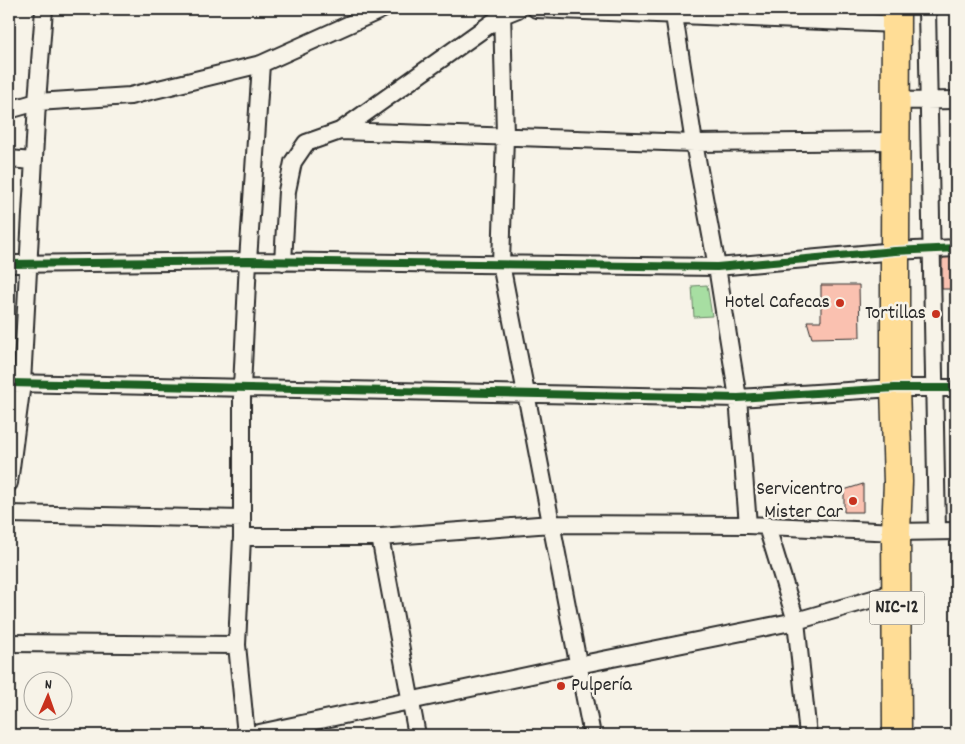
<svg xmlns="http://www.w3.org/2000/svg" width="965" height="744" viewBox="0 0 965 744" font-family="Dekko,sans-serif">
	<rect width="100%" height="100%" fill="#f7f3e8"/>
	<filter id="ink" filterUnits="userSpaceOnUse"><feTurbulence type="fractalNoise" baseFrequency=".02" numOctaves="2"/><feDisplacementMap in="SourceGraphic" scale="10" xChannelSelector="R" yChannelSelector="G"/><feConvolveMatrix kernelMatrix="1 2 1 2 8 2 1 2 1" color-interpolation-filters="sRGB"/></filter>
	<g filter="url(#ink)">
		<path fill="#a7dea2" stroke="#698466" d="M 707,285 L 712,316 L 694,317 L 692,286 Z"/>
		<path fill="#fac1b0" stroke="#2b2b2b" d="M 947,252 L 956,252 L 956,289 L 942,289 L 942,260 Z
			M 821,285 L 859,285 L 860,337 L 812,338 L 807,321 L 821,321 Z
			M 863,484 L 863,512 L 844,512 L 844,490 Z"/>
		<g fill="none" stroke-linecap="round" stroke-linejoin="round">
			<g stroke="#2b2b2b" stroke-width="20">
				<path id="street" d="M 502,9 L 505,136 L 501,264 L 592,735
					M 536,9 L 896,24
					M 673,9 L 694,143 L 717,267 L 738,398 L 748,525
					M 927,9 L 937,531
					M 895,101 L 956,100
					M 9,110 L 37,102 L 130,96 L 261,64 L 383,9
					M 340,131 L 694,143 L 895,141
					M 9,159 L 33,161
					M 283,262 L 287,191 L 293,162 L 306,143 L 340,131 L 503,15 L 518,9
					M 9,264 L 248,261 L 717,267 L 895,251 L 956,248
					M 9,383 L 738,398 L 895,388 L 956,388
					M 9,483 L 22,383 L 37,102 L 44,9
					M 9,514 L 242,519
					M 767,527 L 796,621 L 808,735
					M 242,537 L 380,537 L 551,524 L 748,525 L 896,532 L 956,531
					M 380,537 L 417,735
					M 9,643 L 237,645
					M 246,735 L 237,645 L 242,537 L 242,388 L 248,261 L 261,64
					M 250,735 L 578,665 L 796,621 L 897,592"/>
			</g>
			<g stroke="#2b2b2b" stroke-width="31">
				<path id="highway" d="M 896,9 L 895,251 L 895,388 L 898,482 L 896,532 L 897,735"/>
			</g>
			<use href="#street" stroke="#f7f3e8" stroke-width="16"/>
			<use href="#highway" stroke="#ffdd96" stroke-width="28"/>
			<g stroke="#f7f3e8" stroke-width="11">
				<path id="cycleway" d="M 9,264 L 248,261 L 717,267 L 895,251 L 956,248
					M 9,383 L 738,398 L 895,388 L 956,388"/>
			</g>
			<use href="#cycleway" stroke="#1b5e20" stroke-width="8"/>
		</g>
	</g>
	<g fill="#c8321e" stroke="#f7f3e8" stroke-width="2">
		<circle cx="840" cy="303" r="5"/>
		<circle cx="936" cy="314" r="5"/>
		<circle cx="853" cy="501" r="5"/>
		<circle cx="561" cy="686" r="5"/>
	</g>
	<g text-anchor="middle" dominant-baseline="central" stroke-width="5" stroke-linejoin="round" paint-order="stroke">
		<rect fill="#f7f3e8" stroke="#686764" stroke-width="1" x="869.5" y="591.5" width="55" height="33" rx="4"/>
		<g font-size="19" font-weight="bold" fill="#2b2b2b">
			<text x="897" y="608">NIC-12</text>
		</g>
		<g font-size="20" fill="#2b2b2b" stroke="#f7f3e8" text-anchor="end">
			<text x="830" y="303">Hotel Cafecas</text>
			<text x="926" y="314">Tortillas</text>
			<text x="843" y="490">Servicentro<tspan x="843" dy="23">Mister Car</tspan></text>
			<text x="571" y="686" text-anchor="start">Pulpería</text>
		</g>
	</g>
	<rect width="965" height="744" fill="none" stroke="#f7f3e8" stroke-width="30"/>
	<rect x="15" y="15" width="935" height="714" fill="none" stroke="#2b2b2b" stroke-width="2" filter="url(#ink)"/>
	<g transform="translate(48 696) rotate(2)"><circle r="24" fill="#f7f3e8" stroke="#a5a39c"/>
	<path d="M0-4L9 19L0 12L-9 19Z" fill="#c8321e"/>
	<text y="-8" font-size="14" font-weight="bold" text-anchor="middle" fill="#2b2b2b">N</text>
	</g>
</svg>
